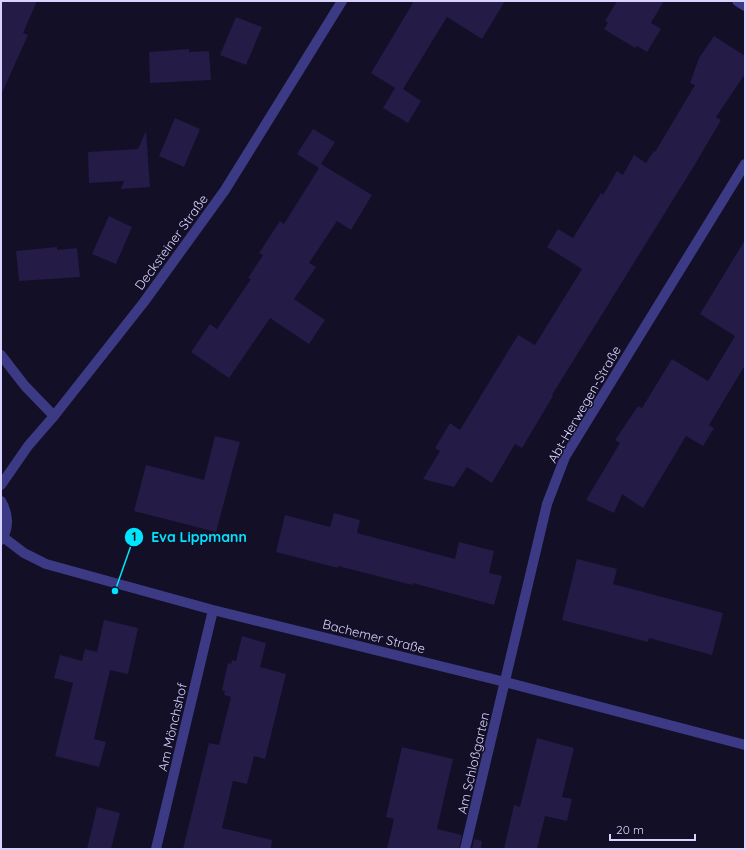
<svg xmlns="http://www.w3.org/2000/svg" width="746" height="850" viewBox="0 0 746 850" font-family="Quicksand,sans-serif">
	<rect width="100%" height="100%" fill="#130f26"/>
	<path fill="#241b47" d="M 1,1 L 37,1 L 23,33 L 28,35 L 1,95 Z
		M 414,1 L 505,1 L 482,39 L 447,17 L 403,89 L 421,101 L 408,123 L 383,108 L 395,88 L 371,73 Z
		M 617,1 L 664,1 L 651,23 L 661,29 L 647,52 L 637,46 L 635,48 L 604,29 L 608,23 L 605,21 Z
		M 236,17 L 262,27 L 246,65 L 220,55 Z
		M 714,36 L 745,56 L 745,74 L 716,117 L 721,120 L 694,166 L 552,395 L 553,396 L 522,448 L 515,444 L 492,483 L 467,467 L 454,487 L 423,479 L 440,451 L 435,448 L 450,423 L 460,430 L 518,335 L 535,345 L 582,269 L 547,247 L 558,229 L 573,238 L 601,193 L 603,195 L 617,171 L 623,175 L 634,155 L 646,163 L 654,151 L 655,152 L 695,85 L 690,83 L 699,58 Z
		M 189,49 L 189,52 L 209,51 L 211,80 L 150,83 L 149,52 Z
		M 175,118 L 200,129 L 184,167 L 159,156 Z
		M 313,129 L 335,142 L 321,164 L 372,195 L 351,230 L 337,221 L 309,263 L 316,267 L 294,299 L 325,320 L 309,344 L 270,318 L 229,378 L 191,352 L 210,324 L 217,329 L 251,279 L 248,278 L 263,255 L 259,253 L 280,221 L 284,224 L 319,168 L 297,154 Z
		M 146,131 L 150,187 L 121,189 L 124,181 L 89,183 L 88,152 L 138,149 Z
		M 109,216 L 132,227 L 116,264 L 92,254 Z
		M 745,240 L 745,365 L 709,425 L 714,428 L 703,446 L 686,436 L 643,508 L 622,494 L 614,513 L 586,500 L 620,443 L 615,440 L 638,406 L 642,408 L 672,359 L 708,381 L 735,336 L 700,314 Z
		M 57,247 L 57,250 L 77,248 L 80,277 L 19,281 L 16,251 Z
		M 215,436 L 240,442 L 216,532 L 134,511 L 146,465 L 204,480 Z
		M 334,513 L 360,520 L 357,533 L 455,559 L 459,542 L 494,551 L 489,573 L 502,576 L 494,605 L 413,583 L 412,585 L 338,566 L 338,568 L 276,552 L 285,515 L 330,527 Z
		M 577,559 L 617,569 L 613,584 L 723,613 L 712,655 L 649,638 L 648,642 L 562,620 Z
		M 104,620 L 138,628 L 128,674 L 110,670 L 94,739 L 106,742 L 99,767 L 55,756 L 73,683 L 54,678 L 60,655 L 82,661 L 85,649 L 97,652 Z
		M 242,636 L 266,643 L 260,667 L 286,674 L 265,759 L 254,756 L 247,784 L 233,781 L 222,828 L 272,840 L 271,849 L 183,849 L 209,743 L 219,745 L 231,697 L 224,695 L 225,691 L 222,690 L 228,663 L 231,664 L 232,660 L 236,661 Z
		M 537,738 L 574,748 L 562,797 L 572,799 L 567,821 L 545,816 L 537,849 L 504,849 L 514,805 L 520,807 Z
		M 402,747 L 453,759 L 437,829 L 462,835 L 459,849 L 387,849 L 394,819 L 386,817 Z
		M 97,807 L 120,813 L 111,849 L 87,849 Z
		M 474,839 L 482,841 L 481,849 L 472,849 Z"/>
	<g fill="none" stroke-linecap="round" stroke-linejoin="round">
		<path stroke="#3d3a85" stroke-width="10" d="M 737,1 L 745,6
			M 1,355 L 25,386 L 54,416
			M 3,537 L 24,553 L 46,564 L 213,610 L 505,682 L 745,745
			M 156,849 L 213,610
			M 465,849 L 547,504 L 565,457 L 745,164"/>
		<path stroke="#3d3a85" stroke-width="10" d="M 1,485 L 28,446 L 54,416 L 144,302 L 225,190 L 342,1
			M 1,501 C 8,513 10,528 1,540"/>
	</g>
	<g text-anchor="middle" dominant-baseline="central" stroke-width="3" stroke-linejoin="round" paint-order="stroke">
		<g font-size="13" fill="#d9d4ff" stroke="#130f26">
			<text transform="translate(171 242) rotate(-54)">Decksteiner Straße</text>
			<text transform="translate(584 404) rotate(-60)">Abt-Herwegen-Straße</text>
			<text transform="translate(374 636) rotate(14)">Bachemer Straße</text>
			<text transform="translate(172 727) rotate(-77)">Am Mönchshof</text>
			<text transform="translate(473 763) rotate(-77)">Am Schloßgarten</text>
		</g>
	</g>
	<path fill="none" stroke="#00e5ff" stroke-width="1.5" d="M115 591L134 537"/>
	<g fill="#00e5ff" stroke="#130f26" stroke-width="1.5">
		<circle cx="115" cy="591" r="4"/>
		<circle cx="134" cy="537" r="10"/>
	</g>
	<g font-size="12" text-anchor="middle" font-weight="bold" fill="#111">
		<text x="134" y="541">1</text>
	</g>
	<g font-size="14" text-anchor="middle" font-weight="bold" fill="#00e5ff" stroke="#130f26" stroke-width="3" stroke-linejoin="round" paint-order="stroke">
		<text x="199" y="542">Eva Lippmann</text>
	</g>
	<rect width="746" height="850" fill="none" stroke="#d9d4ff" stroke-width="4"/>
	<path d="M610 834v6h85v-6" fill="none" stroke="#d9d4ff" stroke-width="2"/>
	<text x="616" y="834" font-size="12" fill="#d9d4ff" stroke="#130f26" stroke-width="3" paint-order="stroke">20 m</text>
</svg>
